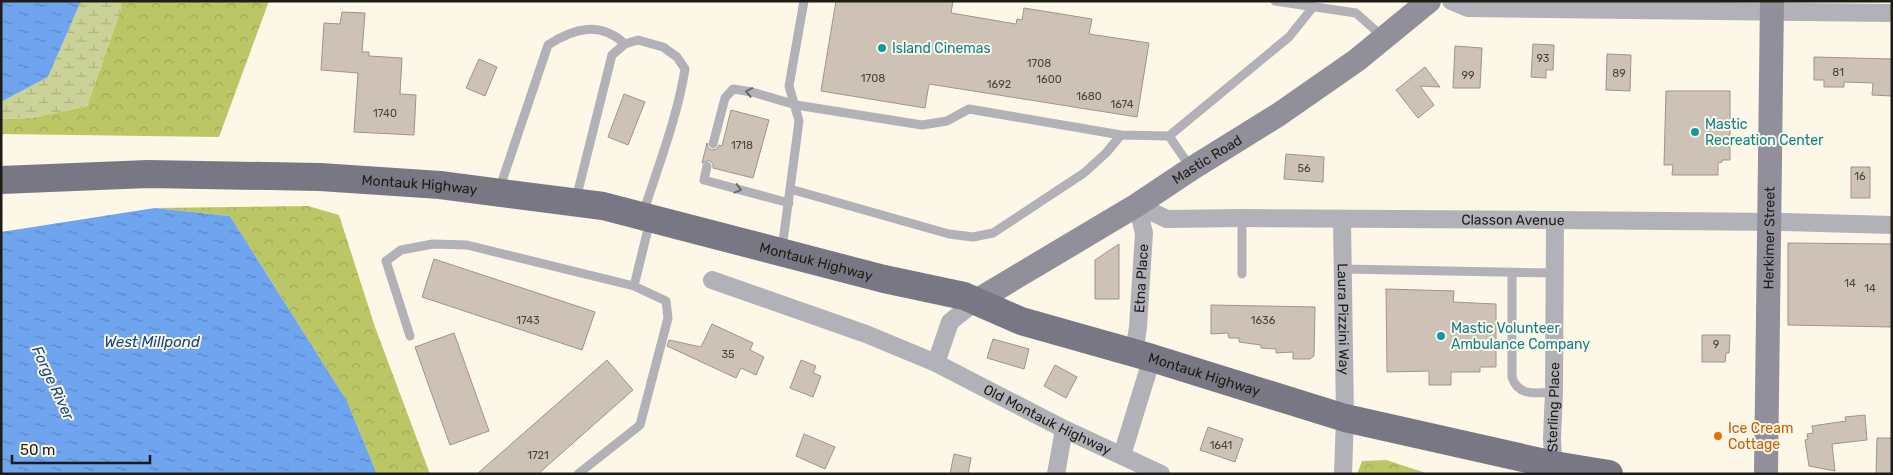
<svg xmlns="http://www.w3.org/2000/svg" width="1893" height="475" viewBox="0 0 1893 475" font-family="Rubik,sans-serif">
	<defs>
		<pattern id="forest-crowns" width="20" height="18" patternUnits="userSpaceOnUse" patternTransform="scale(1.25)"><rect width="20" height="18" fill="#bbc665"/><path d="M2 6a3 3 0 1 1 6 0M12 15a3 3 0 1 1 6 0" fill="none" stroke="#a0aa57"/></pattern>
		<pattern id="wetland-marsh" width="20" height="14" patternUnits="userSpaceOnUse" patternTransform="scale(1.25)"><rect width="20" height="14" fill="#cad298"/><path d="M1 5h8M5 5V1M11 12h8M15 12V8" fill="none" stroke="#adb482"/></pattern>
		<pattern id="water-ripples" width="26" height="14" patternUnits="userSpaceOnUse" patternTransform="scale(1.25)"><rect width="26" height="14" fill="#6ea5ee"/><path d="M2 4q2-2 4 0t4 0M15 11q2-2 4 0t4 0" fill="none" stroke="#5a86c0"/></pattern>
	</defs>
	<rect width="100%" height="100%" fill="#fcf7e7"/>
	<path fill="url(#forest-crowns)" d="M 121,1 L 269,1 L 219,137 L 1,134 L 1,119 L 31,118 L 87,106 L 121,9 Z
		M 308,206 L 339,215 L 375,327 L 430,474 L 377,474 L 347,401 L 230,216 L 155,208 Z
		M 1386,460 L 1429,474 L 1357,474 L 1362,461 Z"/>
	<path fill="url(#wetland-marsh)" d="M 81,1 L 121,1 L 121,9 L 87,106 L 31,118 L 1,119 L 1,102 L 48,77 Z"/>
	<path fill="url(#water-ripples)" d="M 1,1 L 81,1 L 48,77 L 1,102 Z
		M 155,208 L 230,216 L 347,401 L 377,474 L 1,474 L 1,232 Z"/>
	<path fill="#cdc2b5" stroke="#9e9488" d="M 836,1 L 953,1 L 951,13 L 1016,24 L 1017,19 L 1022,20 L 1024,8 L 1092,19 L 1089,34 L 1149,43 L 1137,117 L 929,84 L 925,108 L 821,91 Z
		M 342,12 L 365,13 L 362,52 L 369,52 L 369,56 L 402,58 L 400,94 L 416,95 L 414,135 L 354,132 L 358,73 L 321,70 L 324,23 L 340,24 Z
		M 1533,44 L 1554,45 L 1553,70 L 1546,70 L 1546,78 L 1531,77 Z
		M 1455,46 L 1482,48 L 1480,88 L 1453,88 Z
		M 1607,54 L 1631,55 L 1630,91 L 1606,90 Z
		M 1814,57 L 1892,59 L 1892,96 L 1872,95 L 1873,83 L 1844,82 L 1844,87 L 1824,87 L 1824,80 L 1814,80 Z
		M 479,59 L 497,67 L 485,96 L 466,88 Z
		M 1425,67 L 1440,87 L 1420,86 L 1434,105 L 1418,118 L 1396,90 Z
		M 1666,91 L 1730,91 L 1730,160 L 1722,160 L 1722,162 L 1718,163 L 1718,175 L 1672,175 L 1673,165 L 1664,165 Z
		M 624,94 L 645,102 L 628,145 L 608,137 Z
		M 731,110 L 769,120 L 753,178 L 713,168 L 713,164 L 709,160 L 702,163 L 707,143 L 708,148 L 712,150 L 717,149 L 719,145 L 722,146 Z
		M 1286,154 L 1324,157 L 1323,182 L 1284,179 Z
		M 1851,167 L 1870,167 L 1870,198 L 1851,198 Z
		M 1788,243 L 1892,244 L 1892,327 L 1788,325 Z
		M 1119,244 L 1119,299 L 1095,299 L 1095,260 Z
		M 434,259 L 595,312 L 582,350 L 422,297 Z
		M 1386,289 L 1454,291 L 1453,302 L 1496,304 L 1496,367 L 1480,367 L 1480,372 L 1451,372 L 1451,385 L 1429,385 L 1429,371 L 1387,372 Z
		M 1211,305 L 1315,307 L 1314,356 L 1310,359 L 1293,359 L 1293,352 L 1276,353 L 1276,349 L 1261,348 L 1261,345 L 1239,342 L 1239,338 L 1229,338 L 1228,333 L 1211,334 Z
		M 712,324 L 753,343 L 750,350 L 764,357 L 756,375 L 741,368 L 736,378 L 667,346 L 669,340 L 701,347 Z
		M 454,333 L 489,431 L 450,445 L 415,347 Z
		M 1702,335 L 1730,335 L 1729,353 L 1726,353 L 1725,362 L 1702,362 Z
		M 993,339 L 1029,349 L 1024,369 L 987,358 Z
		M 607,360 L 633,390 L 538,474 L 477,474 Z
		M 801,360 L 816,366 L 813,373 L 821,376 L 813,397 L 790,388 Z
		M 1055,365 L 1077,377 L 1066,398 L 1044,386 Z
		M 1865,415 L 1867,440 L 1832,444 L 1835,471 L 1809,466 L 1805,440 L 1808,439 L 1807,434 L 1813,433 L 1812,426 L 1846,421 L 1845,417 Z
		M 1208,427 L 1243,439 L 1235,462 L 1200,450 Z
		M 804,434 L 835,447 L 825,469 L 796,456 Z
		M 1877,438 L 1892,438 L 1892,474 L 1876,474 Z
		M 954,454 L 971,458 L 968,474 L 950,474 Z"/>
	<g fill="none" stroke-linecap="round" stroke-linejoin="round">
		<path stroke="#b2b1b8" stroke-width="9" d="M 1275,1 L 1356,13 L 1383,37
			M 1169,136 L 1191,168
			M 713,144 L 725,98 L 733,89 L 752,92 L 796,105 L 922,125 L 947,121 L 969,109 L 1121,135
			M 707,166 L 704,180 L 789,203
			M 790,189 L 949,234 L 973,237 L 993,233 L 1084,173 L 1106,153 L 1121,135 L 1169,136 L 1289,37 L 1313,7
			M 499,190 L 548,45 C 574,28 600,21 625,44
			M 576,199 L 612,55 L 625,44 L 638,40 L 663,47 L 677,57 L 685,69 C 677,119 658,166 643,214
			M 1242,218 L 1242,274
			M 782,249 L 799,121 L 789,86 L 804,1
			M 1343,269 L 1555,273
			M 1512,273 L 1512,377 C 1518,397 1536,393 1554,392
			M 410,336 L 386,261 L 401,250 L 433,244 L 467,245 L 634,286
			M 578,474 L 640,425 L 668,318 L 666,301 L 634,286 L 650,221"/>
		<g stroke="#b2b1b8" stroke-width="18">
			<path d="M 1451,1 L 1468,8 L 1892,13"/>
			<path id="s1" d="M 1137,205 L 1167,219 L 1242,218 L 1555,220 L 1783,222 L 1892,225"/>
			<path id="s2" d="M 1342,220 L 1345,418 L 1343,474"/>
			<path id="s3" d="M 712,280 L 866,334 L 936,363 L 1064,429 L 1161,474"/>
			<path id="s4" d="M 1134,353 L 1138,327 L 1144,233 L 1137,205"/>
			<path d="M 936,363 L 950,322 L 976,301"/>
			<path d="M 1122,455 L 1152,358"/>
			<path id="s5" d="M 1554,473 L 1552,439 L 1554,392 L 1555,220"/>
			<path d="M 1056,474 L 1064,429"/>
		</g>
		<g stroke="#918f99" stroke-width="24">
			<path id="s6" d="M 976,301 L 1137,205 L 1191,169 L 1278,115 L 1357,60 L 1429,1"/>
			<path id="s7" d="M 1766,474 L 1772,1"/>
		</g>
		<path stroke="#797783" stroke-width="28" id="s8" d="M 1,180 L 148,174 L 320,177 L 440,185 L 603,206 L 884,279 L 964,296 L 1021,321 L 1152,358 L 1345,418 L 1554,465 L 1609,474"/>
	</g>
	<defs><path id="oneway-chevron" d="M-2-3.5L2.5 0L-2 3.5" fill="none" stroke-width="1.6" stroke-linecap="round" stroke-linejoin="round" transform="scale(1.25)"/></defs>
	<g stroke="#686667">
		<use href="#oneway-chevron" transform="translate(749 92) rotate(-169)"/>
		<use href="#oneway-chevron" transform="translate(738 189) rotate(15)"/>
	</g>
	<g fill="#0f9aa8" stroke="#fcf7e7" stroke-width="2">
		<circle cx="882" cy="48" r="5"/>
		<circle cx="1695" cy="132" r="5"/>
		<circle cx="1441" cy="336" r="5"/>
	</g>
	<circle fill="#e8710a" stroke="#fcf7e7" stroke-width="2" cx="1718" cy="436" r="5"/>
	<g text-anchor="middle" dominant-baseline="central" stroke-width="4" stroke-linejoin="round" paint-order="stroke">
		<g font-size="11" fill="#4a463e">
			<text x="1543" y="58">93</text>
			<text x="1039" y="63">1708</text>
			<text x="1838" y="72">81</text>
			<text x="1619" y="73">89</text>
			<text x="1468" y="75">99</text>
			<text x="873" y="78">1708</text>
			<text x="1049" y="79">1600</text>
			<text x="999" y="84">1692</text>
			<text x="1089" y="96">1680</text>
			<text x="1122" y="104">1674</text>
			<text x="385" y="113">1740</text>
			<text x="742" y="145">1718</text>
			<text x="1304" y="168">56</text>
			<text x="1860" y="176">16</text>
			<text x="1850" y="283">14</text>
			<text x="1870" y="288">14</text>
			<text x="528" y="320">1743</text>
			<text x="1263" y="320">1636</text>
			<text x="1716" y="344">9</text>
			<text x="728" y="354">35</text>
			<text x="1221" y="445">1641</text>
			<text x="538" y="455">1721</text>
		</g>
		<g font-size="14" fill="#0d838f" stroke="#fcf7e7" text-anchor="start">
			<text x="892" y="48">Island Cinemas</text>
			<text x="1705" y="124">Mastic<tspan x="1705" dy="16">Recreation Center</tspan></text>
			<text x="1451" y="328">Mastic Volunteer<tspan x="1451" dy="16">Ambulance Company</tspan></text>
		</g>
		<g font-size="14" fill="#1e1c16" stroke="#fcf7e7">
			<text stroke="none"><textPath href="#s6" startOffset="271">Mastic Road</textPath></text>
			<text stroke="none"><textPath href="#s8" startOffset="419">Montauk Highway</textPath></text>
			<text stroke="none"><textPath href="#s1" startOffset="379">Classon Avenue</textPath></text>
			<text stroke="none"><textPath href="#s7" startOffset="236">Herkimer Street</textPath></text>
			<text stroke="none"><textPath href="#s8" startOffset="824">Montauk Highway</textPath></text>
			<text stroke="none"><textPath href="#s4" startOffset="75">Etna Place</textPath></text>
			<text stroke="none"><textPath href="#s2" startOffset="99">Laura Pizzini Way</textPath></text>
			<text stroke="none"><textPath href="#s8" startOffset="1229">Montauk Highway</textPath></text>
			<text stroke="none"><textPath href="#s5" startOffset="66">Sterling Place</textPath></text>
			<text stroke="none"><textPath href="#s3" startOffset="364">Old Montauk Highway</textPath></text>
		</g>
		<g font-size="14" fill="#c56008" stroke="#fcf7e7" text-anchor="start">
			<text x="1728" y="428">Ice Cream<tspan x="1728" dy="16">Cottage</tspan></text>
		</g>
		<g font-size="15" font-style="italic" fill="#104787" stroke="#fcf7e7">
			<text x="152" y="342">West Millpond</text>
			<text transform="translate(53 383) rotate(65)">Forge River</text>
		</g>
	</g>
	<rect width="1893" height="475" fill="none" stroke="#1e1c16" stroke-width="5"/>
	<path d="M12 455v8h138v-8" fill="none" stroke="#1e1c16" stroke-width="2.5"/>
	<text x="20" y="455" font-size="15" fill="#1e1c16" stroke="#fcf7e7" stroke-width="4" paint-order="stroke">50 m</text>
</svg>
